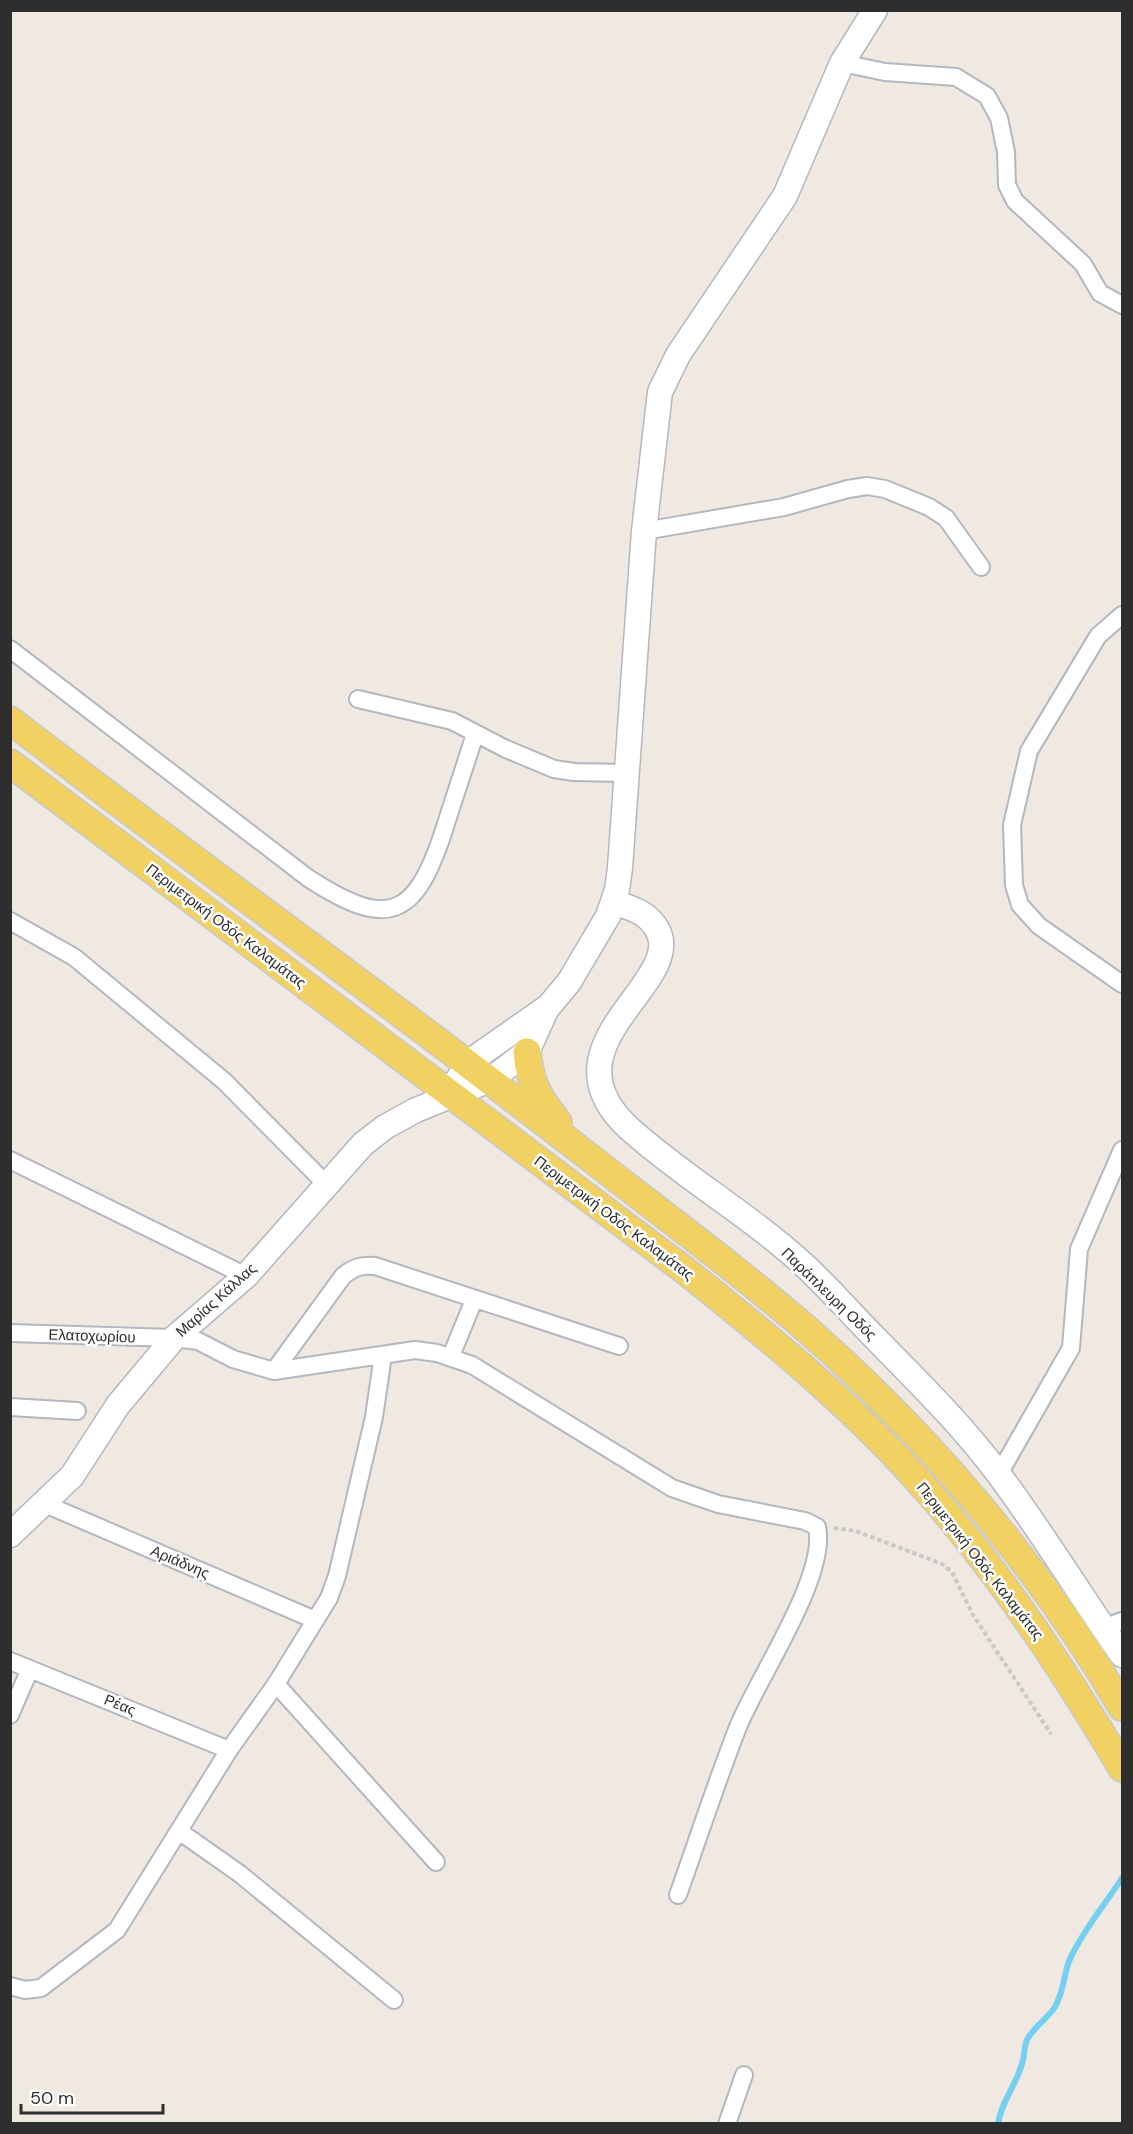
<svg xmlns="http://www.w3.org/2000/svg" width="1133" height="2134" viewBox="0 0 1133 2134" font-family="'DM Sans',sans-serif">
	<rect width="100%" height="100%" fill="#efe9e1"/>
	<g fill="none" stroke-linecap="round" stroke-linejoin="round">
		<path stroke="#75cff0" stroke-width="6" d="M 998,2124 C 1001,2101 1018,2083 1023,2060 C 1025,2052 1024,2044 1028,2038 C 1035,2026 1048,2018 1055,2007 C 1065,1989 1063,1975 1070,1959 C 1083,1930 1105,1905 1122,1878"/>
		<g stroke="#b4b7c1" stroke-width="20">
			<path id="street" d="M 842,63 L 885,72 L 956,77 L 987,96 L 999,118 L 1006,152 L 1007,185 L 1015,201 L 1083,264 L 1100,293 L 1122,305
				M 644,531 L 784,507 L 848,489 L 867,486 L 885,489 L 929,507 L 946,518 L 981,567
				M 1122,615 L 1098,636 L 1029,751 L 1012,825 L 1014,885 L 1020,905 L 1039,926 L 1122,984
				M 10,649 L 308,878 C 388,930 415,919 444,830 C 454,798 465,766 475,734
				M 358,699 L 452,721 L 506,749 L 554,769 L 574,772 L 625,773
				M 10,921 L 74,957 L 224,1081 L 326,1184
				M 10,1160 L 246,1276
				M 10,1333 L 174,1338 L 198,1341 L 233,1359 L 274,1371 L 415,1350 L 437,1353 L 472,1365 L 672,1488 L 718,1504 L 805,1521 L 817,1527 C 828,1576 758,1677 738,1727 C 716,1783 698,1839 678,1895
				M 451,1356 L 474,1300
				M 274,1371 L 343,1276 C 354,1267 361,1265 375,1266 L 619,1346
				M 10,1407 L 77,1411
				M 999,1474 L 1071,1348 L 1079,1249 L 1122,1150
				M 45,1504 L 315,1620
				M 1103,1628 L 1122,1621
				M 10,1661 L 229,1750
				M 276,1684 L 436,1862
				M 10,1715 L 30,1669
				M 179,1831 L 240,1874 L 394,2000
				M 10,1986 L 25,1990 L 41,1988 L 117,1930 L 229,1750 L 276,1684 L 329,1598 L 337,1576 L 374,1417 L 383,1355
				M 727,2124 L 744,2075"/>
		</g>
		<g stroke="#b4b7c1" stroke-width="27">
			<path id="secondary" d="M 614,902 C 626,907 641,910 650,920 C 706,977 529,1041 632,1131 C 686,1179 751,1216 804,1265 C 830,1289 853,1316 878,1341 C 920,1384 964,1427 1000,1476 C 1043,1534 1081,1596 1122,1655
				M 448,1095 L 469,1062 L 549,1006 L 569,982 L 608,916 L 617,890 L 620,868 L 644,531 L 660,392 L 678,355 L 785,196 L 842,63 L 875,10
				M 10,1535 L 72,1476 L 118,1405 L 174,1338 L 246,1276 L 363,1144 L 385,1127 L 416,1110 L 490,1080 L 527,1052 L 547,1008"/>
		</g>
		<g stroke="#c9c9c9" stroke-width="30">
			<path id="primary" d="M 10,720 C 203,869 401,1010 593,1160 C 666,1217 741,1272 811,1333 C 933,1441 1039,1567 1122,1707
				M 10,763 L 687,1272 C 767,1336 848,1402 917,1479 C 996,1567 1062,1667 1122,1768
				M 527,1052 C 530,1084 538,1097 558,1122"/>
		</g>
		<path stroke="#c9c9c9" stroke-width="4" stroke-dasharray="4.5 3" stroke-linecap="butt" d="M 834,1528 L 856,1531 L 942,1564 L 952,1572 L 973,1615 L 1051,1734"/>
		<use href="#street" stroke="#fff" stroke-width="16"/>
		<use href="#secondary" stroke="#fff" stroke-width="24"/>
		<use href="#primary" stroke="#f2d163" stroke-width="27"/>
	</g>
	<g text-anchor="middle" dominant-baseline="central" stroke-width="5" stroke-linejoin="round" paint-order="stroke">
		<g font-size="15" fill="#2e2e2e" stroke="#fff">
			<text transform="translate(226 926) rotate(37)">Περιμετρική Οδός Καλαμάτας</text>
			<text transform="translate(614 1218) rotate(37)">Περιμετρική Οδός Καλαμάτας</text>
			<text transform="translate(829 1294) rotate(44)">Παράπλευρη Οδός</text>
			<text transform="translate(216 1300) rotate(-42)">Μαρίας Κάλλας</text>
			<text transform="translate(92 1336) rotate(2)">Ελατοχωρίου</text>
			<text transform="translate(980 1561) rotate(52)">Περιμετρική Οδός Καλαμάτας</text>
			<text transform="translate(180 1562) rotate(23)">Αριάδνης</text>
			<text transform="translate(120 1705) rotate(22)">Ρέας</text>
		</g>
	</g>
	<rect width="1133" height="2134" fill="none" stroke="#2e2e2e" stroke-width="24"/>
	<path d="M21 2104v9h142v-9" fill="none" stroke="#2e2e2e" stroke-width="3"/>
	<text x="30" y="2104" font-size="18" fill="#2e2e2e" stroke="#ffffff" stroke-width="4.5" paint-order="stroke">50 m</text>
</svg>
